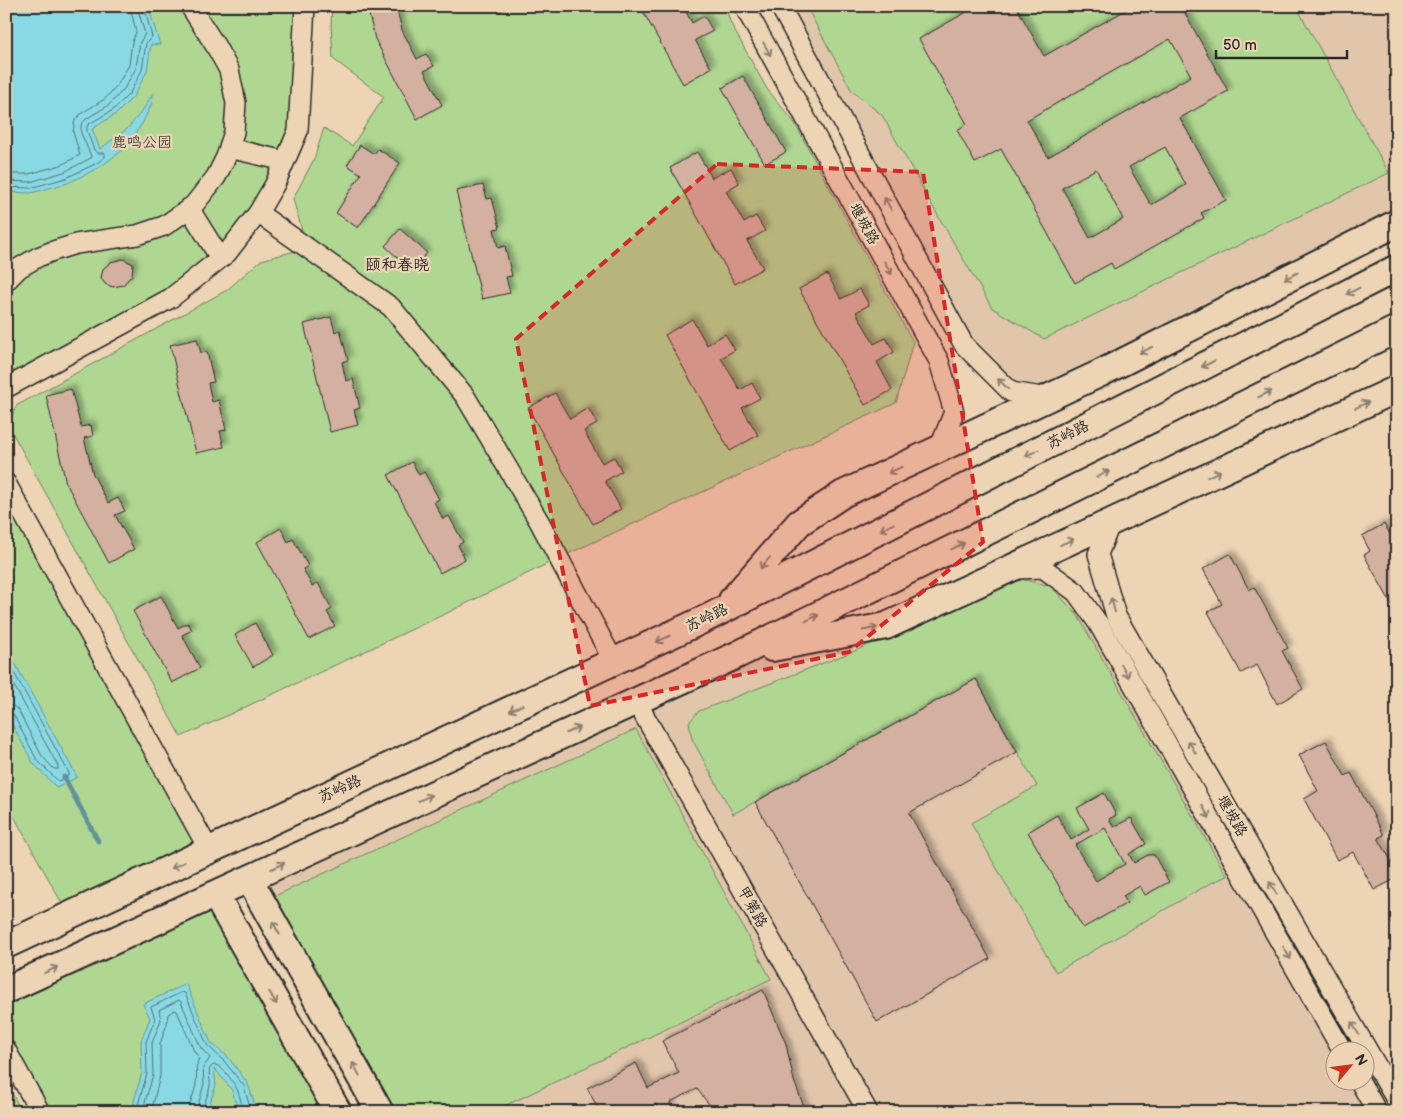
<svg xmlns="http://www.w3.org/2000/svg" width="1403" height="1118" viewBox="0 0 1403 1118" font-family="'Balsamiq Sans','LXGW WenKai TC',sans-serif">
	<defs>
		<filter id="shadow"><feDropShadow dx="4.5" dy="-4.5" stdDeviation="2.5" flood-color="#0004"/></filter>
	</defs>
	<rect width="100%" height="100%" fill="#edd4b5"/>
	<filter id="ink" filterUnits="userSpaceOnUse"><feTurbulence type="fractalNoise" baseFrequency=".02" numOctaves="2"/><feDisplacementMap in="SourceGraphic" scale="10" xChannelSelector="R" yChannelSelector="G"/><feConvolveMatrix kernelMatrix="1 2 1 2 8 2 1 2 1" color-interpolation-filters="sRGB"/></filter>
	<g filter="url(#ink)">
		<path fill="#e1c6ab" d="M 780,6 L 1397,6 L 1397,223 L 1048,398 L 1011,392 L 964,345 Z
			M 1043,568 L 1076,592 L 1336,1050 L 1336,1080 L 1359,1081 L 1377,1112 L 380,1112 L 249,879 L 737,655 Z"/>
		<path fill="#b0d792" stroke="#6e815e" d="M 6,6 L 305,6 L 298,131 L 227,253 L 6,388 Z
			M 332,6 L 725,6 L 731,24 L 767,89 L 794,122 L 913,342 L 896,403 L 559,558 L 447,613 L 181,737 L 8,425 L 16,406 L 227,290 L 261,260 L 307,248 L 293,199 L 314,159 L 324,128 L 352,146 L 384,97 L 333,59 L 331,24 Z
			M 806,6 L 1296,6 L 1389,173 L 1044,339 L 992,308 L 941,221 L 882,115 L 852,91 Z
			M 6,483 L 209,850 L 69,916 L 6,802 Z
			M 1020,579 L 1051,586 L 1078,616 L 1227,876 L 1211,883 L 1056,972 L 971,823 L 1037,786 L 976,679 L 733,814 L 692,739 L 689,722 L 699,711 L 857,650 L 999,585 Z
			M 636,729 L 771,979 L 492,1112 L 396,1112 L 275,896 Z
			M 215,894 L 338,1112 L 40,1112 L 6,1050 L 6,990 Z
			M 6,1082 L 22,1112 L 6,1112 Z"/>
		<path fill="#89d9e4" stroke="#63939a" d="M 6,6 L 148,6 L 160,45 L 151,44 L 147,71 L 134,96 L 116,114 L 92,129 L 100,149 L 128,128 L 142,111 L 154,92 L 152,103 L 142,124 L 124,149 L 100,167 L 68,183 L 31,193 L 6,192 Z
			M 6,647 L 77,777 L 57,788 L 33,763 L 6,713 Z
			M 186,984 L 211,1043 L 228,1057 L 248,1084 L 257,1112 L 238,1112 L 232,1090 L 214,1068 L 216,1085 L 207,1112 L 133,1112 L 134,1101 L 142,1073 L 141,1041 L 150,1018 L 143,1004 Z"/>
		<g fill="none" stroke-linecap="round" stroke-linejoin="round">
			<path stroke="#517175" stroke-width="1" d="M 6,174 L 29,174 L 61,165 L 80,155 L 73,132 L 75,120 L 82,113 L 105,99 L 118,84 L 129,65 L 132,42 L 136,32 L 130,6
				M 6,181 L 30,182 L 64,172 L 91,158 L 91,156 L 81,133 L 81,125 L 86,119 L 109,105 L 124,89 L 136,68 L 140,42 L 145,34 L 137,6
				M 6,187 L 30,188 L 66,178 L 97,163 L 105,157 L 105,153 L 98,153 L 94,150 L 87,131 L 87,127 L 89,124 L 113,110 L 130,93 L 142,70 L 146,43 L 152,37 L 144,6
				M 6,658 L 69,773 L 69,775 L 59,781 L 57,780 L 37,760 L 13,714 L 10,712 L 6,712
				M 6,671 L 58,766 L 58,769 L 54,769 L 42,756 L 18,710 L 13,706 L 6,705
				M 138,1112 L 139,1101 L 147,1074 L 146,1042 L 155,1019 L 151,1007 L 182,992 L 185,993 L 207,1045 L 224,1061 L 244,1086 L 251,1112
				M 145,1112 L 145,1102 L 153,1075 L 152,1043 L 161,1020 L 159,1010 L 179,1000 L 181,1002 L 201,1048 L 210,1058 L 203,1068 L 204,1084 L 196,1112
				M 152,1112 L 153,1104 L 160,1076 L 160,1044 L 167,1024 L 168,1014 L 175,1010 L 177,1011 L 194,1051 L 199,1058 C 194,1070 198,1072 196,1083 C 195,1093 189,1102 189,1112
				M 202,1112 C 203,1103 209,1095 210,1086 C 211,1080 207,1071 211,1067 C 218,1058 234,1083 237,1089 C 240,1096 242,1105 243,1112"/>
			<path stroke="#63939a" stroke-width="5" d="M 64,777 L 98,841"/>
		</g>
		<path fill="#d3b09f" stroke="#2b2b2b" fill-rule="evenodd" filter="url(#shadow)" d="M 367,6 L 396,6 L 402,30 L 417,59 L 426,54 L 434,66 L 424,71 L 442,105 L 417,119 L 375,39 Z
			M 496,6 L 510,6 L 499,12 Z
			M 640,6 L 683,6 L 692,23 L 704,16 L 713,31 L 695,40 L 711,68 L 683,84 Z
			M 977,6 L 1016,6 L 1044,56 L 1133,6 L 1181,6 L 1228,91 L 1180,118 L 1226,200 L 1201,213 L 1204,218 L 1114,269 L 1111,263 L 1075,283 L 1001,149 L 975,163 L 957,130 L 967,124 L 919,39 ZM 1170,39 L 1191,76 L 1048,157 L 1027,120 ZM 1165,147 L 1186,185 L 1151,205 L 1129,167 ZM 1096,169 L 1123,219 L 1090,238 L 1062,188 Z
			M 743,76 L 786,152 L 765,164 L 722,88 Z
			M 360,145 L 374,154 L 378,149 L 400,163 L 358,228 L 336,213 L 361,174 L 347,165 Z
			M 697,152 L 712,178 L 731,168 L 739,183 L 726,191 L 744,223 L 756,216 L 765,231 L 747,241 L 763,268 L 735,284 L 670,168 Z
			M 483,185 L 487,199 L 492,198 L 500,228 L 494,229 L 498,248 L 505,246 L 512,276 L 506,277 L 510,293 L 482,299 L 456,191 Z
			M 400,229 L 427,253 L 411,270 L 385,246 Z
			M 123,259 L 133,264 L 132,275 L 123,285 L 113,287 L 105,284 L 101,278 L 103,269 L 111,262 Z
			M 827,274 L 841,299 L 860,289 L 869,305 L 856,312 L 874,344 L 886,338 L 894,352 L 877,362 L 892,390 L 865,405 L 799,289 Z
			M 331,317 L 335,332 L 340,330 L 348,360 L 342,362 L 346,381 L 353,379 L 360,408 L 354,410 L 358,425 L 330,432 L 304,324 Z
			M 692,319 L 707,345 L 725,334 L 735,350 L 721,358 L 740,390 L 752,383 L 760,398 L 742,408 L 758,435 L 730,451 L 665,335 Z
			M 197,339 L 201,353 L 207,352 L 214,382 L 208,383 L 212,402 L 219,400 L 226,430 L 220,431 L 224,447 L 196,453 L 170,345 Z
			M 71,389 L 81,427 L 91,425 L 93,436 L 84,438 L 93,474 L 108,503 L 118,498 L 125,511 L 115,515 L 134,549 L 109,563 L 66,483 L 46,395 Z
			M 555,393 L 570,419 L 588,408 L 597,424 L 584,431 L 602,463 L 614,457 L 622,471 L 605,481 L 621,509 L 593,524 L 528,408 Z
			M 412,462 L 419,475 L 424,472 L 439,499 L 434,502 L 443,519 L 449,516 L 463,542 L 458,545 L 465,559 L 440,573 L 388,475 Z
			M 1384,524 L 1397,546 L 1397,614 L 1364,555 L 1370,551 L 1362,536 Z
			M 281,528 L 288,542 L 293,539 L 308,566 L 303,569 L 312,586 L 318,583 L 332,609 L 327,612 L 335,626 L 309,639 L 257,542 Z
			M 1230,554 L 1249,590 L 1254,587 L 1288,648 L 1282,651 L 1303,689 L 1277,704 L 1257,665 L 1241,673 L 1208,612 L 1222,604 L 1203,569 Z
			M 161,596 L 178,628 L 188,623 L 192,630 L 182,635 L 200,668 L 172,683 L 133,611 Z
			M 255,623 L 273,655 L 253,667 L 235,635 Z
			M 976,679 L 1017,752 L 909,813 L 990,959 L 877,1022 L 755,802 Z
			M 1326,741 L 1345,776 L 1351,773 L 1384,835 L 1378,838 L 1397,871 L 1397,878 L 1374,890 L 1353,852 L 1337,860 L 1304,799 L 1318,791 L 1299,755 Z
			M 1104,793 L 1116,815 L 1109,819 L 1114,827 L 1131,818 L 1146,844 L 1129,854 L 1134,863 L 1148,855 L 1154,855 L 1169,882 L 1145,895 L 1140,886 L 1123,896 L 1127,903 L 1083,928 L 1028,832 L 1057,815 L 1071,840 L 1089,829 L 1077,808 ZM 1105,828 L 1125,864 L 1096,881 L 1075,845 Z
			M 1397,917 L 1397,932 L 1390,921 Z
			M 763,990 L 786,1044 L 794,1081 L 806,1112 L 715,1112 L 697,1089 L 670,1102 L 672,1112 L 657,1112 L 656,1104 L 641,1112 L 596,1112 L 599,1110 L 587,1088 L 636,1063 L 648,1088 L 679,1073 L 662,1041 Z"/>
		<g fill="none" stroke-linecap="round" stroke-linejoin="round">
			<g stroke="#2b2b2b" stroke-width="22">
				<path id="street" d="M 744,6 L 939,361 L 954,412 L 939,449
					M 780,6 L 964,345 L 1011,392 L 1048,398
					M 229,148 L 285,161
					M 189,208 L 220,258
					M 258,213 L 391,307 L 465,396 L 539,521 L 614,662
					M 6,281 L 19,268 L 38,257 L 53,251 L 76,244 L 137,235 L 164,226 L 193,206 L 216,177 L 226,157 L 234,132 L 236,103 L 229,70 L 215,45 L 190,6
					M 6,388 L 171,298 L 227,253 L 258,213 L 275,184 L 298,131 L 305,6
					M 6,483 L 209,850
					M 1111,522 L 1098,554 L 1116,616 L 1397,1101
					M 1017,569 L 1043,568 L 1076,592 L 1098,623 L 1342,1050
					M 636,701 L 868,1112
					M 6,1050 L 40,1112
					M 1359,1080 L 1377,1112"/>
			</g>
			<g stroke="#2b2b2b" stroke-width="30">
				<path id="secondary" d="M 732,600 L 799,523 L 843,494 L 1101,373 L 1397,223
					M 772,648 L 886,626 L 1111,522 L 1397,389
					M 249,879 L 380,1112
					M 215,894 L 338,1112
					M 6,945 L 707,618 L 1397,268
					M 6,990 L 737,655 L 1397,329"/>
			</g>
			<use href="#street" stroke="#edd4b5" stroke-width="19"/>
			<use href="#secondary" stroke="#edd4b5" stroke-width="26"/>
		</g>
		<defs><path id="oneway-shaft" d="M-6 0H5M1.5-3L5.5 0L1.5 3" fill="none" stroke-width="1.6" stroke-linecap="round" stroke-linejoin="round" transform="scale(1.25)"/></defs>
		<g stroke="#8c8070">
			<use href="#oneway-shaft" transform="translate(767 49) rotate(61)"/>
			<use href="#oneway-shaft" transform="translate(888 204) rotate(-119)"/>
			<use href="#oneway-shaft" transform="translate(888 268) rotate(61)"/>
			<use href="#oneway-shaft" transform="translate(1291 276) rotate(153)"/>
			<use href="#oneway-shaft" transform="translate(1353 291) rotate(153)"/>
			<use href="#oneway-shaft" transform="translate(1146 350) rotate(153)"/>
			<use href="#oneway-shaft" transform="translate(1208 364) rotate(153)"/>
			<use href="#oneway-shaft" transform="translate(1003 384) rotate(-135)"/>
			<use href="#oneway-shaft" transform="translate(1265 394) rotate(-26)"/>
			<use href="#oneway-shaft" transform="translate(1362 405) rotate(-25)"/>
			<use href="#oneway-shaft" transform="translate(1032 453) rotate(153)"/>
			<use href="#oneway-shaft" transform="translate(895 470) rotate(155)"/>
			<use href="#oneway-shaft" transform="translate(1103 474) rotate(-26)"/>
			<use href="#oneway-shaft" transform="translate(1214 474) rotate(-25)"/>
			<use href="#oneway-shaft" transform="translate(887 527) rotate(153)"/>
			<use href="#oneway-shaft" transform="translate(1067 542) rotate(-24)"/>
			<use href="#oneway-shaft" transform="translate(958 546) rotate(-26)"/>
			<use href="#oneway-shaft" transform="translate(765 563) rotate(131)"/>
			<use href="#oneway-shaft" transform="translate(1113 605) rotate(-106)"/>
			<use href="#oneway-shaft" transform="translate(812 618) rotate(-26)"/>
			<use href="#oneway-shaft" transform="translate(870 629) rotate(-11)"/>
			<use href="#oneway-shaft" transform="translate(663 639) rotate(155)"/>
			<use href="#oneway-shaft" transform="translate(1125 671) rotate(60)"/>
			<use href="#oneway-shaft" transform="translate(516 708) rotate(155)"/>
			<use href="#oneway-shaft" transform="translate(573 730) rotate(-25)"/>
			<use href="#oneway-shaft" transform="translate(1192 747) rotate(-120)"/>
			<use href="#oneway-shaft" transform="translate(425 798) rotate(-25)"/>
			<use href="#oneway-shaft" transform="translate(1206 812) rotate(60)"/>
			<use href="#oneway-shaft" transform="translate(178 865) rotate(155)"/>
			<use href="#oneway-shaft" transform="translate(278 866) rotate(-25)"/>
			<use href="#oneway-shaft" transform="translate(1273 888) rotate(-120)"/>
			<use href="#oneway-shaft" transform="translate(276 928) rotate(-119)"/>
			<use href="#oneway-shaft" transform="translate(1287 953) rotate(60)"/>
			<use href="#oneway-shaft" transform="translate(51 970) rotate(-25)"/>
			<use href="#oneway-shaft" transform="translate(273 998) rotate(60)"/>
			<use href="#oneway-shaft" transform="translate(1355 1028) rotate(-120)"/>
			<use href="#oneway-shaft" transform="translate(356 1069) rotate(-119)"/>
		</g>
	</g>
	<path fill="#d62828" fill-opacity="0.2" stroke="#d62828" stroke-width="4" stroke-dasharray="10 6" stroke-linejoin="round" d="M 717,164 L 923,172 L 983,542 L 849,652 L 590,706 L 516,339 Z"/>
	<g text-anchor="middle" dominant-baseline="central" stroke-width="4.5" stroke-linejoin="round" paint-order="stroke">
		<g font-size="15" fill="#3f453a" stroke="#edd4b5">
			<text x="142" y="142">鹿鸣公园</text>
		</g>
		<g font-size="15" fill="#2b2b2b" stroke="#edd4b5">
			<text transform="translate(864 224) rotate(61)">堰坡路</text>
			<text transform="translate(1068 435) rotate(-27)">苏岭路</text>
			<text transform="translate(707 618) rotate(-26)">苏岭路</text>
			<text transform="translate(340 789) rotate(-25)">苏岭路</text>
			<text transform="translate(1232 816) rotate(60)">堰坡路</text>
			<text transform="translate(752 907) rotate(61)">甲第路</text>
		</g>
		<g font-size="16" fill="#2b2b2b" stroke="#edd4b5">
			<text x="397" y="265">颐和春晓</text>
		</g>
	</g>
	<rect width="1403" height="1118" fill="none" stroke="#edd4b5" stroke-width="25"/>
	<rect x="12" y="12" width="1378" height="1093" fill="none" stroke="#2b2b2b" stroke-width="2" filter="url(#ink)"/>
	<g transform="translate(1350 1066) rotate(61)"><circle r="24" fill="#edd4b5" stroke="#9f907e"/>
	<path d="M0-4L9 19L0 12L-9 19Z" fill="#c8321e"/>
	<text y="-8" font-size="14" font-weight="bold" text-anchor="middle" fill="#2b2b2b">N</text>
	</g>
	<path d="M1216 50v8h131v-8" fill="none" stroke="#2b2b2b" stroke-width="2.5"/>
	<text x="1223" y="50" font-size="15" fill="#2b2b2b" stroke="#edd4b5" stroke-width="4" paint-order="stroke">50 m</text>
</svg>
